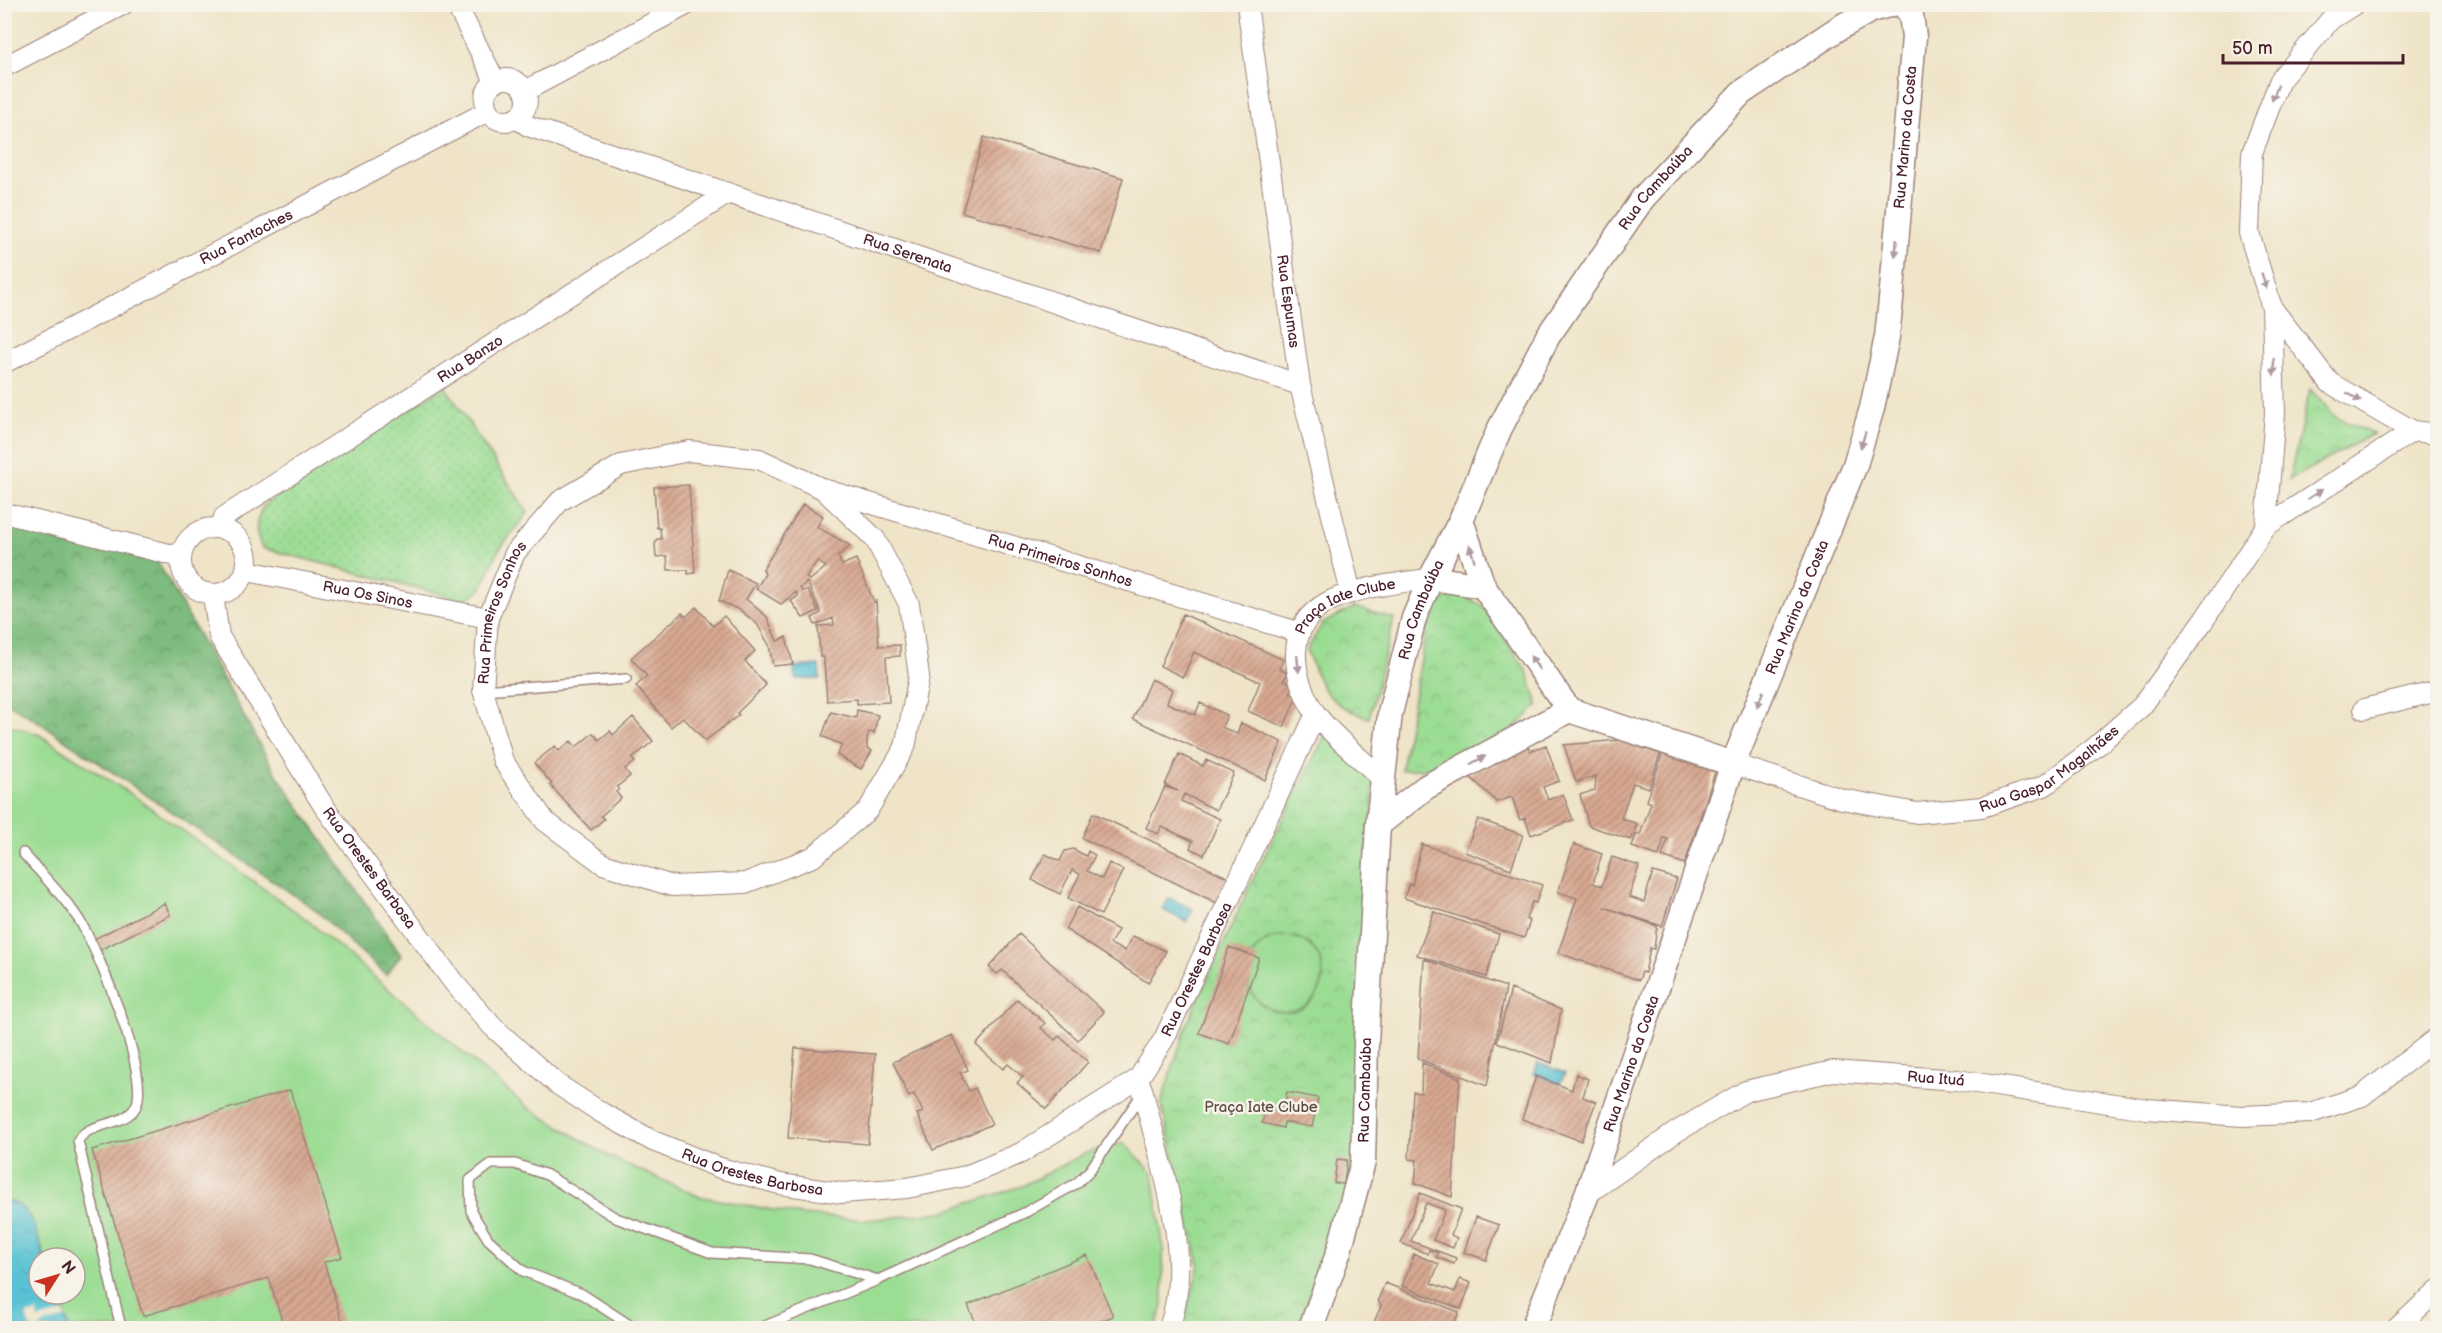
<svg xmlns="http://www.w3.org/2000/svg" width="2442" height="1333" viewBox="0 0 2442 1333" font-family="'Balsamiq Sans',sans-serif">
	<defs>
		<pattern id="grass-dots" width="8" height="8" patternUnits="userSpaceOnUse" patternTransform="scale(1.5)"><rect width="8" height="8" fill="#9cdd94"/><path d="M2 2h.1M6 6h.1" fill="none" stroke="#88bd80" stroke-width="1.8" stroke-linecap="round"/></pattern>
		<pattern id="forest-crowns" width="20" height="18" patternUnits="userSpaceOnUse" patternTransform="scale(1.5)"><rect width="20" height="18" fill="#7dbc7e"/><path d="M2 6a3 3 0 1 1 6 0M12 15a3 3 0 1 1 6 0" fill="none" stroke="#689867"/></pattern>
		<pattern id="park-crowns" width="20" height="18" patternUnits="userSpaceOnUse" patternTransform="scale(1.5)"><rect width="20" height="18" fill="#9cdd94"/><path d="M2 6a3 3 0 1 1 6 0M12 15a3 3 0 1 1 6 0" fill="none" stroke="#88bd80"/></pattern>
		<pattern id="water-ripples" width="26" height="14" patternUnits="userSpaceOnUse" patternTransform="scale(1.5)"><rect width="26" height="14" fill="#58c2d4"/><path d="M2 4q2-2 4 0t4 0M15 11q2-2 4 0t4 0" fill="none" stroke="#4ea6b6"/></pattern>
		<pattern id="building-hatch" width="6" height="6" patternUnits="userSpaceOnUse" patternTransform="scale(1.5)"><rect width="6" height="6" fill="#d8a992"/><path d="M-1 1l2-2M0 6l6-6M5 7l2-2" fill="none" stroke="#b18977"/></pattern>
	</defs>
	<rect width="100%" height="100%" fill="#f7f3e8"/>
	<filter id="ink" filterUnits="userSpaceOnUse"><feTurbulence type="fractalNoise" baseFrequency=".0167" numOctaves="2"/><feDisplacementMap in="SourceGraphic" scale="12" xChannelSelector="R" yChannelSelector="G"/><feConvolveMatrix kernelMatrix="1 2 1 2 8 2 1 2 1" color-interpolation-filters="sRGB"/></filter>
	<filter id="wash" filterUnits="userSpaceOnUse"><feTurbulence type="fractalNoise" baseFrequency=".008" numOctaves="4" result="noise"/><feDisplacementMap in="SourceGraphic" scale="24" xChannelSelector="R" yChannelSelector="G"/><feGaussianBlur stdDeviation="1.35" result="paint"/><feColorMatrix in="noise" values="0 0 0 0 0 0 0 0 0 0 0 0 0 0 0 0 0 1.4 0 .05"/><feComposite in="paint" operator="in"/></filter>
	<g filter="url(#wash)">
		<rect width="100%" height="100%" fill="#efe4c8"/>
		<path fill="url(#grass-dots)" stroke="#737e60" stroke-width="1.5" d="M 445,386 L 528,513 L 498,551 L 481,590 L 464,600 L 262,548 C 254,532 255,521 264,505 Z"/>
		<path fill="url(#forest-crowns)" stroke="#646e54" stroke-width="1.5" d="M 5,525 L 154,555 L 275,772 L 401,955 L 386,975 L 313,908 L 34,719 L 5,702 Z"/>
		<path fill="url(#park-crowns)" stroke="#737e60" stroke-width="1.5" d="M 2310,389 L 2335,417 L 2373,434 L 2289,480 Z
			M 1456,592 L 1482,605 L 1527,671 L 1538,705 L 1514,729 L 1433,768 L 1401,770 L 1430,610 Z
			M 1354,607 L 1394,619 L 1369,718 C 1327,704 1321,690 1307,650 L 1322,624 Z
			M 1327,731 L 1374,779 L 1355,1158 L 1332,1244 L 1296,1328 L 1182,1328 L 1199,1265 L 1161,1103 L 1187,1024 L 1250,885 Z"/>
		<path fill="#9cdd94" stroke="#737e60" stroke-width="1.5" d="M 4,724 L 38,734 L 134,796 L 306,919 L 527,1107 L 608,1156 L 698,1196 L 800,1215 L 867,1220 L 942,1212 L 1022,1186 L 1086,1153 L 1124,1143 L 1153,1173 L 1163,1246 L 1163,1306 L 1155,1328 L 69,1328 L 58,1294 L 75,1294 L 75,1258 L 45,1258 C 36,1235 33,1204 5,1200 Z
			M1247 974a38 38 0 1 1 76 0a38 38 0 1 1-76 0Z"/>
		<path fill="url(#water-ripples)" stroke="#517080" stroke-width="1.5" d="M 819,665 L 820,679 L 795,679 L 794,667 Z
			M 1169,898 L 1193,909 L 1187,922 L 1163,910 Z
			M 1538,1063 L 1565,1073 L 1560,1084 L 1534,1074 Z
			M 4,1200 C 33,1204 36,1235 45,1258 L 39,1258 L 39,1294 L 58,1294 L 69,1328 L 5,1328 Z"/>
		<path fill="#efe4c8" d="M 37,1312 L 39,1319 L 64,1312 L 66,1318 L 41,1325 L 42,1328 L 30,1328 L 26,1315 Z"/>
		<g id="blocks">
			<path fill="url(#building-hatch)" fill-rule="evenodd" d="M 984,137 L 1123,178 L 1101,253 L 962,212 Z
				M 689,485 L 695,573 L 688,574 L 688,570 L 668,570 L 667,556 L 656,557 L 655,544 L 657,539 L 661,539 L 660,528 L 657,528 L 654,487 Z
				M 803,504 L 823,516 L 817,527 L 851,546 L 838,556 L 842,565 L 856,559 L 874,602 L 876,601 L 879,646 L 900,645 L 900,656 L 886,657 L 889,702 L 857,704 L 857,699 L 827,701 L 824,662 L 824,657 L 820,657 L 818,626 L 834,625 L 833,618 L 815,625 L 812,618 L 821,613 L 807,582 L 800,588 L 802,591 L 808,590 L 818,611 L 803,618 L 791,601 L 798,596 L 796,592 L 781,604 L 756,589 L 765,574 L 763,569 ZM 817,561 L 826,567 L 810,580 L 806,578 Z
				M 728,570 L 756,583 L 746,599 L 767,617 L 777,641 L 786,637 L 793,664 L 773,666 L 769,645 L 757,624 L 740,610 L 719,601 Z
				M 696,607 L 713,626 L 724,616 L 755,651 L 745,661 L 766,685 L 737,713 L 739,715 L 705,741 L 683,717 L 671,727 L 636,686 L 647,676 L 631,658 L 682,613 L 686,617 Z
				M 1183,614 L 1284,660 L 1279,669 L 1288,673 L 1284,680 L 1294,685 L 1290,693 L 1297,696 L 1284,727 L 1248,711 L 1260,682 L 1194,652 L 1183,677 L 1160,666 Z
				M 1151,679 L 1172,689 L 1167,703 L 1195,715 L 1200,703 L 1227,715 L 1222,727 L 1237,734 L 1241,723 L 1282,742 L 1265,780 L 1133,719 Z
				M 857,710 L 878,715 L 874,733 L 869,732 L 867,738 L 867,748 L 872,751 L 861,769 L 837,755 L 842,745 L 822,736 L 831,712 L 856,718 Z
				M 633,717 L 653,741 L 632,759 L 635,762 L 625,769 L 630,776 L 617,787 L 619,789 L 616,792 L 621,798 L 601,816 L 604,819 L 591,830 L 550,785 L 552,784 L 534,763 L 555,746 L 559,751 L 571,741 L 576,747 L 593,733 L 599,740 L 610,731 L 613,735 Z
				M 1620,740 L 1660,754 L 1649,788 L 1633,783 L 1621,818 L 1637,824 L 1631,840 L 1589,826 L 1580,795 L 1595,790 L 1596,776 L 1576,782 L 1564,745 Z
				M 1546,745 L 1559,781 L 1543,787 L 1548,800 L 1563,794 L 1573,820 L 1531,835 L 1525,818 L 1520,820 L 1512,797 L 1497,802 L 1467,774 L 1496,764 L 1494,759 L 1528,747 L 1530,751 Z
				M 1179,754 L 1203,766 L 1206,760 L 1234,773 L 1216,810 L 1184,794 L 1181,801 L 1220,819 L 1204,855 L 1190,848 L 1193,841 L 1162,827 L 1158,834 L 1146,828 L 1165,787 L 1178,791 L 1165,785 Z
				M 1662,754 L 1715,772 L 1685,864 L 1662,856 L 1668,839 L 1664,838 L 1659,856 L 1632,847 L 1636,834 L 1640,835 L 1651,803 L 1647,801 Z
				M 1093,813 L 1229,878 L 1217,903 L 1082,838 Z
				M 1478,819 L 1523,835 L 1511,869 L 1465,852 Z
				M 1422,844 L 1542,885 L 1536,903 L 1532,902 L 1526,919 L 1530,921 L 1524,938 L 1404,898 L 1409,884 L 1412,885 Z
				M 1574,844 L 1602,854 L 1593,883 L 1602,886 L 1612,857 L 1639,866 L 1629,897 L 1644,902 L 1653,872 L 1677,879 L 1662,926 L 1604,907 L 1657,926 L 1654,949 L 1650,948 L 1645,973 L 1642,972 L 1639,980 L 1558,953 L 1577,898 L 1558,892 Z
				M 1073,849 L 1086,856 L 1088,851 L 1095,855 L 1087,871 L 1102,879 L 1109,863 L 1123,870 L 1101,915 L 1068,898 L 1080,874 L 1072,870 L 1060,894 L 1032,880 L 1045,854 L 1060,861 L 1065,851 Z
				M 165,903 L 170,915 L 100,950 L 94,939 Z
				M 1077,907 L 1118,930 L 1110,944 L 1125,951 L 1133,936 L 1166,951 L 1148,983 L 1065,929 Z
				M 1434,912 L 1499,934 L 1486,977 L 1417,955 Z
				M 1019,934 L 1104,1012 L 1078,1040 L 1002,970 L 997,974 L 989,967 Z
				M 1229,947 L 1259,958 L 1229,1044 L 1199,1033 Z
				M 1424,959 L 1506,987 L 1487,1086 L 1418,1059 Z
				M 1511,989 L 1561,1010 L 1552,1063 L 1497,1042 Z
				M 1017,999 L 1045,1023 L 1041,1028 L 1055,1040 L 1059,1036 L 1088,1062 L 1046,1109 L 1017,1083 L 1023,1077 L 1008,1064 L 1003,1069 L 976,1045 Z
				M 952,1035 L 968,1070 L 960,1073 L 969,1091 L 975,1088 L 992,1124 L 933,1150 L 917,1114 L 923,1112 L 914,1094 L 909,1097 L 893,1062 Z
				M 795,1048 L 875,1054 L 868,1144 L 788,1138 Z
				M 1422,1063 L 1460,1078 L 1452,1197 L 1415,1183 L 1417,1160 L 1409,1159 L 1413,1092 L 1421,1093 Z
				M 1576,1074 L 1588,1079 L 1583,1097 L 1596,1102 L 1581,1141 L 1522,1119 L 1536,1076 L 1572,1090 Z
				M 290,1090 L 342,1257 L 324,1262 L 344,1328 L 284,1328 L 269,1278 L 143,1316 L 92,1150 Z
				M 1287,1092 L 1318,1098 L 1312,1127 L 1284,1122 L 1283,1128 L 1262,1123 L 1266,1107 L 1283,1111 Z
				M 1337,1159 L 1347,1160 L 1344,1184 L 1334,1183 Z
				M 1420,1193 L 1461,1209 L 1451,1235 L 1457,1238 L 1453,1248 L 1433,1240 L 1445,1210 L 1426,1203 L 1411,1241 L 1456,1258 L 1454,1264 L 1436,1257 L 1438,1253 L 1429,1250 L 1428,1254 L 1401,1243 Z
				M 1476,1217 L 1499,1225 L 1486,1260 L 1464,1252 Z
				M 1414,1254 L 1439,1264 L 1431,1283 L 1455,1292 L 1460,1279 L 1471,1283 L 1461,1309 L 1402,1286 Z
				M 1087,1255 L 1113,1316 L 1083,1328 L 978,1328 L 968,1305 Z
				M 1385,1283 L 1459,1312 L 1452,1328 L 1372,1327 L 1381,1306 L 1378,1300 Z
				M 957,1322 L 959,1328 L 942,1328 Z"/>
		</g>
	</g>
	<g filter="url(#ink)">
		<use href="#blocks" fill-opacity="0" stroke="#9c827a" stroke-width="1.5"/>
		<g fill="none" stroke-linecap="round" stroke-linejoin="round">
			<g stroke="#9c827a" stroke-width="12">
				<path id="service" d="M 483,690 L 626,679
					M 23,853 C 42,875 66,898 81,923 C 98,952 153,1080 135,1108 C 122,1128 88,1121 78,1141 L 121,1328
					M 634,1328 L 582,1294 L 523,1271 L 488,1239 L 471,1211 L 470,1180 L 491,1164 L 515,1164 L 547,1175 L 616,1218 L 712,1253 L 810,1259 L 878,1280
					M 760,1328 L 878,1280 L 1026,1212 L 1077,1183 L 1090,1170 L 1142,1094"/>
			</g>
			<g stroke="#9c827a" stroke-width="22">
				<g id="minor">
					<path d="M 456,4 L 495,81"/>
					<path id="s1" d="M 1247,4 L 1300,385 L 1351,593"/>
					<path d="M 4,67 L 124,4"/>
					<circle cx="506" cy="100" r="21"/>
					<path d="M 525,91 L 688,4"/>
					<path id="s2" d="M 517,118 L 528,126 L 1300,385"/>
					<path d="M 2272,308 L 2330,383 L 2413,431 L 2438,434"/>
					<path id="s3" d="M 4,363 L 488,111"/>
					<path id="s4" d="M 823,489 L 875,539 L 909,604 L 919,676 L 905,747 L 868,810 L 813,857 L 745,883 L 672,886 L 603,864 L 545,821 L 503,761 L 483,690 L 488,618 L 515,553 L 560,501 L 621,465 L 689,451 L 759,459 L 823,489 L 1298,632"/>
					<path d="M 4,513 L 181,557"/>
					<path d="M 2266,526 L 2275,413 L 2272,308 L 2249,233 L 2252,153 L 2280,80 L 2331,19 L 2355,4"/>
					<circle cx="214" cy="561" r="33"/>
					<path id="s5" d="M 221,528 L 224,517 L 727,194"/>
					<path id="s6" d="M 247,571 L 488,618"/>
					<path id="s7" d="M 213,595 L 219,636 L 323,805 L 454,983 L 493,1027 L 557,1084 L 602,1113 L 653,1141 L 720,1168 L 780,1184 L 842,1193 L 907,1188 L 966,1176 L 1021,1153 L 1138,1079 L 1164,1039 L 1316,714"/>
					<path d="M 2364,709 L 2438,691"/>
					<path id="s8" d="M 1733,764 L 1842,799 L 1917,813 L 1982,807 L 2044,786 L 2093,749 L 2142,706 L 2202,623 L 2266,526 L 2413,431"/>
					<path id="s9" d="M 1383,780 C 1364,761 1330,734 1315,713 C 1291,675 1284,626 1328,602 C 1358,586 1398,584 1431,578"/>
					<path d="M 1138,1079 L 1143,1092 C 1160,1164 1195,1256 1169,1328"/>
					<path id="s10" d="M 1587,1194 L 1676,1132 L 1746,1091 L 1833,1071 L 1957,1080 L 2147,1109 L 2242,1116 L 2310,1113 L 2362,1096 L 2438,1037"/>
					<path d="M 2397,1328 L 2438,1290"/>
				</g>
			</g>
			<g stroke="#9c827a" stroke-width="27">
				<g id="tertiary">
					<path d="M 1461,520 L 1483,586 L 1569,710 L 1733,764"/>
					<path d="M 1431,578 L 1483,586"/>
					<path d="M 1378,825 L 1426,787 L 1569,710"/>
					<path id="s11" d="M 1311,1328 L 1339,1251 L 1363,1162 L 1366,1043 L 1378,825 L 1390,713 L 1414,618 L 1431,578 L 1461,520 L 1499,430 L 1548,336 L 1643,198 L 1741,93 L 1839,28 L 1871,10 L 1893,4"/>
					<path id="s12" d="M 1533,1328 L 1587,1194 L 1733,764 L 1855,465 L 1872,408 L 1887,337 L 1892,290 L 1914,37 L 1911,15 L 1903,4"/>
				</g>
			</g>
			<use href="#service" stroke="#fff" stroke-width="9"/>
			<use href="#minor" stroke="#fff" stroke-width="20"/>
			<use href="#tertiary" stroke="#fff" stroke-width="24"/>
		</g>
		<defs><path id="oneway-solid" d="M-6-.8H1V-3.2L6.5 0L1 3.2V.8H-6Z" transform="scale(1.5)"/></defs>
		<g fill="#ae9aa0">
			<use href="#oneway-solid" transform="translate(2275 93) rotate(111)"/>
			<use href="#oneway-solid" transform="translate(1896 248) rotate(95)"/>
			<use href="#oneway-solid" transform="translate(2264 281) rotate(73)"/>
			<use href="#oneway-solid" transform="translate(2274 367) rotate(88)"/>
			<use href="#oneway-solid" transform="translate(2354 397) rotate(30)"/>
			<use href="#oneway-solid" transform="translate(1863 440) rotate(107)"/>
			<use href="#oneway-solid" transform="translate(2315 494) rotate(-33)"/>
			<use href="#oneway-solid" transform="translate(1472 553) rotate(-108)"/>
			<use href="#oneway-solid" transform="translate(1535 663) rotate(-124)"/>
			<use href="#oneway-solid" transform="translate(1298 664) rotate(84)"/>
			<use href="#oneway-solid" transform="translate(1760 699) rotate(112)"/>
			<use href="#oneway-solid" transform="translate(1478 760) rotate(-28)"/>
		</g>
	</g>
	<g text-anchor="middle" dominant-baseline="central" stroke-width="5" stroke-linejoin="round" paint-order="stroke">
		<g font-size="15" fill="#4a1f2b" stroke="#f7f3e8">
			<text stroke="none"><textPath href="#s12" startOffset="1254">Rua Marino da Costa</textPath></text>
			<text stroke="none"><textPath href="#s11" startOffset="1218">Rua Cambaúba</textPath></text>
			<text stroke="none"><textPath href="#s3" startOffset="273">Rua Fantoches</textPath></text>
			<text stroke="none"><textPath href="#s2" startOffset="414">Rua Serenata</textPath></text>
			<text stroke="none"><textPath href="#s1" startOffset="300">Rua Espumas</textPath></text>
			<text stroke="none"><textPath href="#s5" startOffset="304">Rua Banzo</textPath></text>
			<text stroke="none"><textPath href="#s4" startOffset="1614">Rua Primeiros Sonhos</textPath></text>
			<text stroke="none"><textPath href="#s6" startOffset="123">Rua Os Sinos</textPath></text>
			<text stroke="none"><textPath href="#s12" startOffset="768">Rua Marino da Costa</textPath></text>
			<text stroke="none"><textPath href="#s11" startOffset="732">Rua Cambaúba</textPath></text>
			<text stroke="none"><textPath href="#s9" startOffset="236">Praça Iate Clube</textPath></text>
			<text stroke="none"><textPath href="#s4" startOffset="954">Rua Primeiros Sonhos</textPath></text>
			<text stroke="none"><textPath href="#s8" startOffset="334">Rua Gaspar Magalhães</textPath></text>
			<text stroke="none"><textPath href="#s7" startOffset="318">Rua Orestes Barbosa</textPath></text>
			<text stroke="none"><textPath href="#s7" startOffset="1362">Rua Orestes Barbosa</textPath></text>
			<text stroke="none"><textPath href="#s12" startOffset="282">Rua Marino da Costa</textPath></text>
			<text stroke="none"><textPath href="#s10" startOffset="382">Rua Ituá</textPath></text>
			<text stroke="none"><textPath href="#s11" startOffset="246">Rua Cambaúba</textPath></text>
			<text stroke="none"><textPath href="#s7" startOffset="822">Rua Orestes Barbosa</textPath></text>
		</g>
		<g font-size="15" fill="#5e4e45" stroke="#f7f3e8">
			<text x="1261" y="1107">Praça Iate Clube</text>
		</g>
	</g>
	<rect width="2442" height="1333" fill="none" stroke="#f7f3e8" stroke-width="24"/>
	<g transform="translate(57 1276) rotate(53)"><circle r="28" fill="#f7f3e8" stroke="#b29e9c" stroke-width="1.5"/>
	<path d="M0-4.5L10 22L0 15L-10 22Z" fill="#c8321e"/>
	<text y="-9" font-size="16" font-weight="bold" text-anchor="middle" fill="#4a1f2b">N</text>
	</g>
	<path d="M2223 54v9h180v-9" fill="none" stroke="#4a1f2b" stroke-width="3"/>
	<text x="2232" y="54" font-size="18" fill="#4a1f2b" stroke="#f7f3e8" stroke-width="4.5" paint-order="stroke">50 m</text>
</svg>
